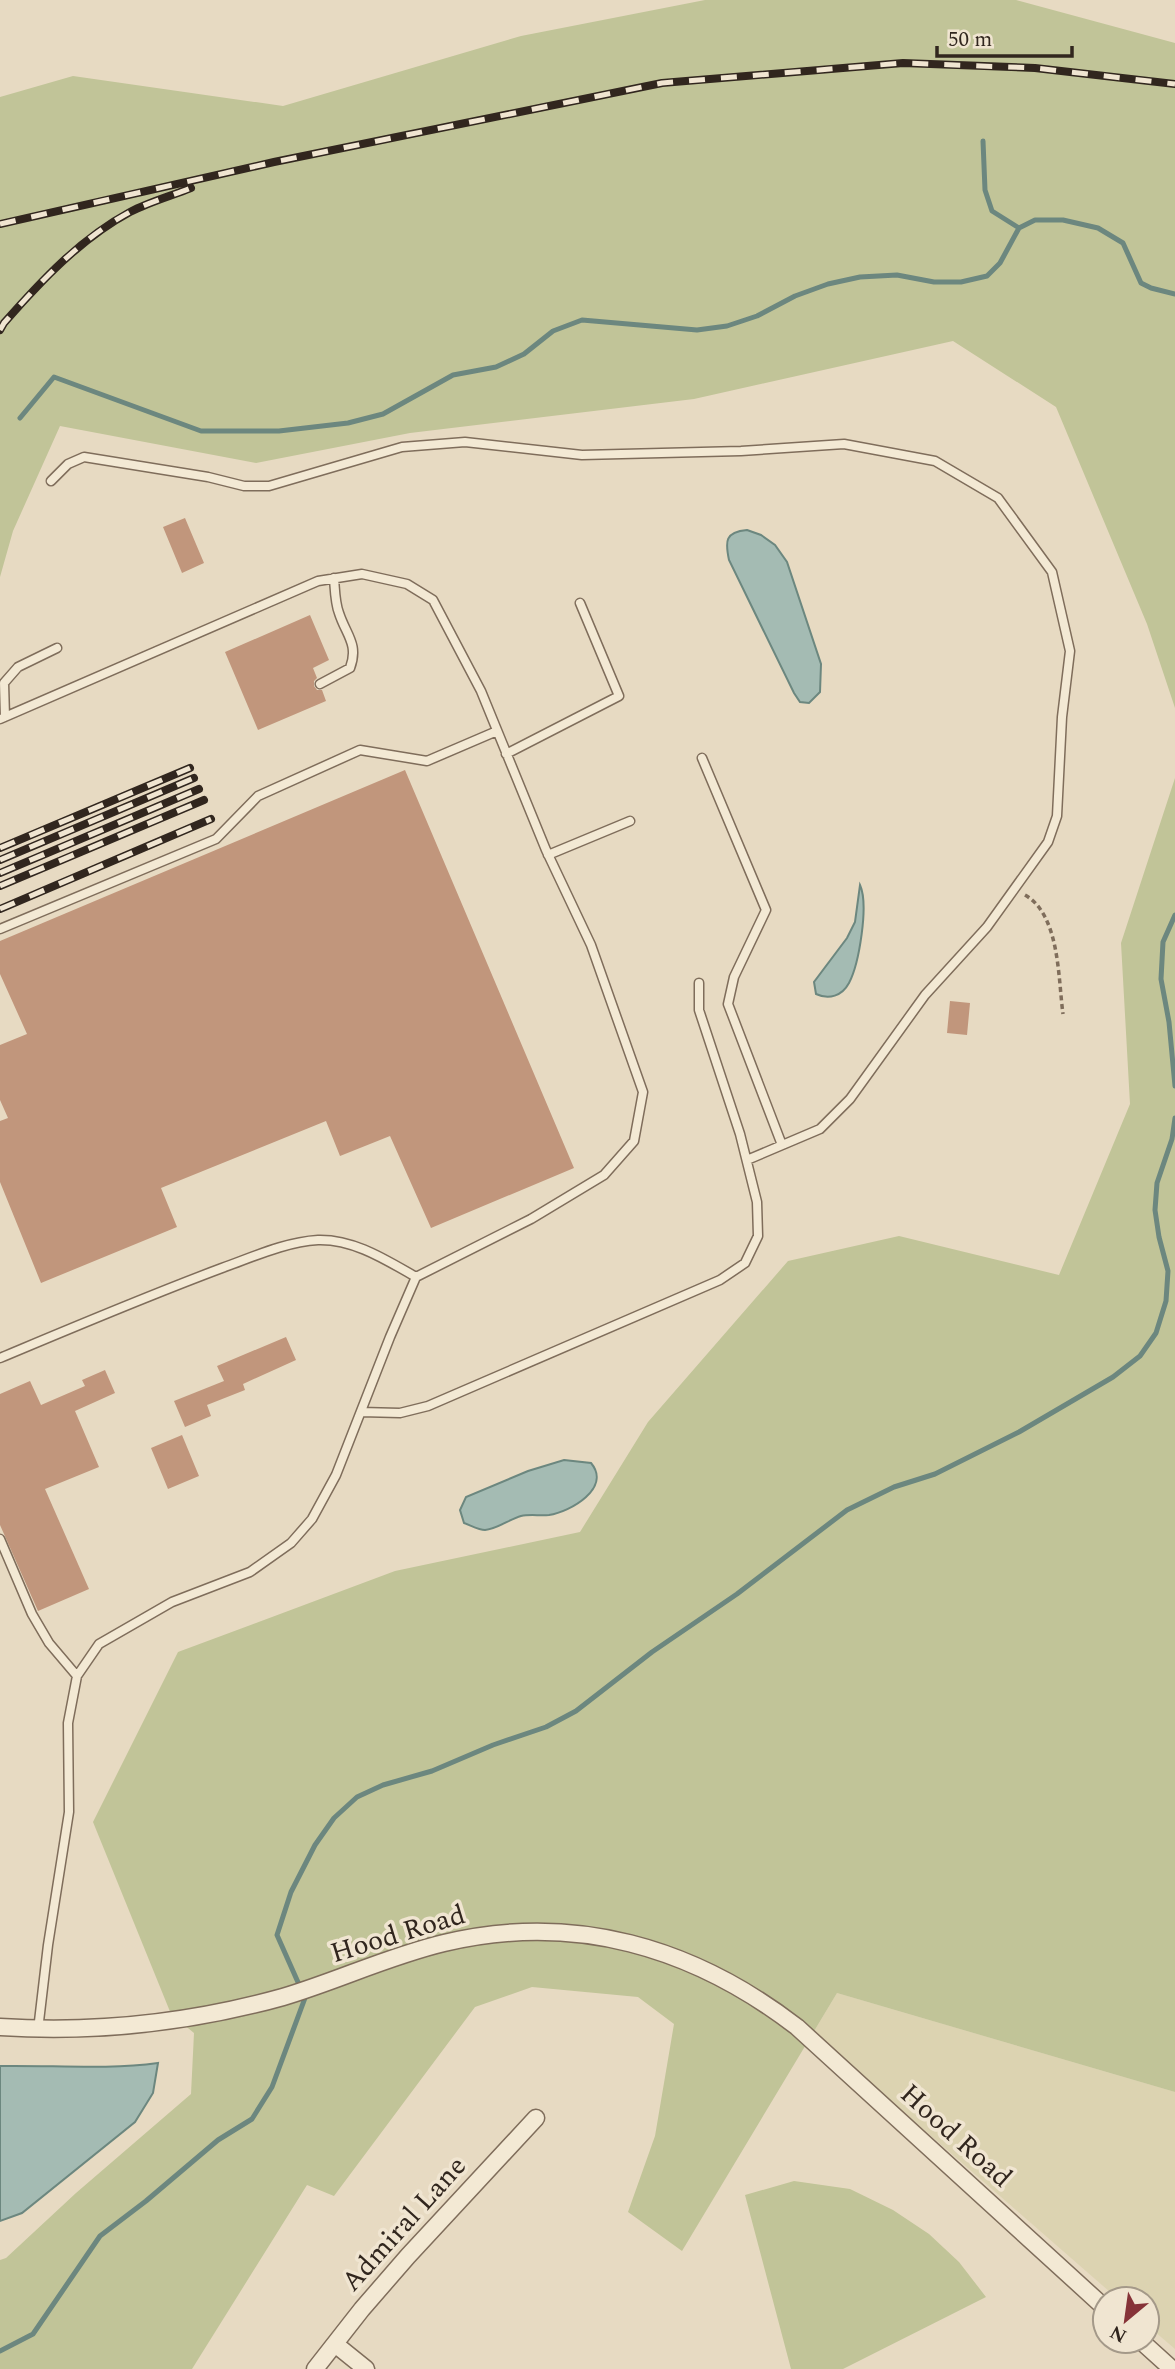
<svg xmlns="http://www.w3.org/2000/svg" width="1175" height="2369" viewBox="0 0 1175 2369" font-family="Spectral,serif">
	<rect width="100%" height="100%" fill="#e7dac2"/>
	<path fill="#dcd3b1" d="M 837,1993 L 1175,2092 L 1175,2349 L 1147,2325 L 1147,2299 L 1118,2299 L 813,2033 Z"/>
	<path fill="#c1c498" d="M 705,0 L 1016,0 L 1175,43 L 1175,708 L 1147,624 L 1056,407 L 953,341 L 694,399 L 410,433 L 256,463 L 60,426 L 13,531 L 0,577 L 0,97 L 73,76 L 283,106 L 521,36 Z
		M 1175,778 L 1175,2092 L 837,1993 L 682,2251 L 628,2212 L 655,2136 L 674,2024 L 638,1997 L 532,1987 L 475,2007 L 334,2196 L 307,2185 L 192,2369 L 0,2369 L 0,2260 L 6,2258 L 76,2193 L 191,2094 L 194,2033 L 171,2014 L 93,1822 L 178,1652 L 395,1571 L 580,1532 L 648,1422 L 788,1261 L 899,1236 L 1059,1275 L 1130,1104 L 1121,943 Z
		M 794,2181 L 850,2189 L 893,2210 L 929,2234 L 959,2262 L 986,2297 L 843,2369 L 791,2369 L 745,2195 Z"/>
	<path fill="#a4bbb3" stroke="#6c877f" stroke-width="2" d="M 747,530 L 761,535 L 775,545 L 787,562 L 821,664 L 820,692 L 809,703 L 800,702 L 794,693 L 729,560 C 725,541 725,532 747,530 Z
		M 860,885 C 869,905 859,964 849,983 C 842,996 829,1000 816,994 L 814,982 L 847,938 L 855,922 Z
		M 564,1460 L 591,1463 C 612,1488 570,1512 549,1515 C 540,1516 530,1514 521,1516 C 510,1519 497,1529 485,1530 C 479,1530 470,1525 464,1523 L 460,1510 L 466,1497 L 528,1471 Z
		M 158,2063 L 153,2093 L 135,2122 L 22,2213 L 0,2221 L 0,2066 C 53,2065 106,2070 158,2063 Z"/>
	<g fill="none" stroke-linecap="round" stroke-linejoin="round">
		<path stroke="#6c877f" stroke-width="5" d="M 983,141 L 985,190 L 992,211 L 1019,228
			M 20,418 L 54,377 L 201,431 L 279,431 L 348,423 L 383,414 L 453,375 L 496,367 L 524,354 L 553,331 L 582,320 L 697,330 L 727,326 L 757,316 L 795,296 L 828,284 L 860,277 L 897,275 L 934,282 L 961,282 L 987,276 L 1000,263 L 1019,228 L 1035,220 L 1063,220 L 1098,228 L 1123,243 L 1141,283 L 1151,288 L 1175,294
			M 1175,915 L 1163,942 L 1161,979 L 1169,1022 L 1175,1086
			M 0,2351 L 33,2334 L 100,2236 L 146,2201 L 218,2140 L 252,2119 L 272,2087 L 305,1998 L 277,1935 L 291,1892 L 315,1845 L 334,1818 L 357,1797 L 383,1785 L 432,1771 L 493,1745 L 546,1727 L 576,1711 L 652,1652 L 737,1594 L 847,1510 L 894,1487 L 935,1474 L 1019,1432 L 1113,1377 L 1140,1356 L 1156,1333 L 1166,1301 L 1168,1271 L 1159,1237 L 1155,1210 L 1157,1183 L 1172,1139 L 1175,1118"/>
	</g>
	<path fill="#c1967c" d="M 185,518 L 204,563 L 182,573 L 163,527 Z
		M 310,615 L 329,660 L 313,668 L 317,678 L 314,681 L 314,686 L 317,690 L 322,690 L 326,701 L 258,730 L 225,652 Z
		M 405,770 L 574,1168 L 431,1228 L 390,1136 L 340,1156 L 326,1121 L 161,1188 L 177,1227 L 41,1283 L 0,1182 L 0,1121 L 8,1118 L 0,1100 L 0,1045 L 27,1034 L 0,974 L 0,941 Z
		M 950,1001 L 970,1003 L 967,1035 L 947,1033 Z
		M 286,1337 L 296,1360 L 243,1384 L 245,1390 L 207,1405 L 211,1416 L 185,1427 L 174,1401 L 224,1381 L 217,1366 Z
		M 105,1370 L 115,1393 L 75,1411 L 99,1467 L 45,1489 L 89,1589 L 38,1611 L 0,1525 L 0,1394 L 30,1381 L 41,1405 L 85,1386 L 82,1380 Z
		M 182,1435 L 199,1476 L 168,1489 L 151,1448 Z"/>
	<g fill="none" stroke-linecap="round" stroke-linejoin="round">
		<g stroke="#7f6d5b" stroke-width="11">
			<path id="lane" d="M 51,481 L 68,464 L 84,457 L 208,477 L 244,486 L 269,486 L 402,447 L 465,442 L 582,455 L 741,451 L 844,444 L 935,461 L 998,498 L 1052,572 L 1070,651 L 1062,717 L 1057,816 L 1048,842 L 987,927 L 925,995 L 850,1099 L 820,1129 L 747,1160
				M 320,684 L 350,668 C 359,644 346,635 339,613 C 335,603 335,590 334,578
				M 5,717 L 4,683 L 18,667 L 57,648
				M 0,719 L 318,581 L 362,574 L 407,584 L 433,600 L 481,691 L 546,850 L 591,945 L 643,1092 L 634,1141 L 604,1175 L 531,1219 L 416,1277 L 390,1337 L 336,1475 L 312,1519 L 291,1543 L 250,1572 L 172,1602 L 99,1644 L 77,1676 L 68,1723 L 69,1812 L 48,1945 L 38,2030
				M 506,754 L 619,696 L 580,603
				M 702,758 L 766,910 L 734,977 L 728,1004 L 782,1145
				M 548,855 L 630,821
				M 0,929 L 216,839 L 258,796 L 360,750 L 427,761 L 497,731
				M 0,1358 C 74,1327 147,1296 222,1268 C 253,1257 285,1242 318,1240 C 354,1239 386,1260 416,1277
				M 361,1412 L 400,1413 L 428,1406 L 720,1280 L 745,1263 L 758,1236 L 757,1202 L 740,1134 L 699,1010 L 699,983
				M 0,1539 L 32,1614 L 49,1643 L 77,1676"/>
		</g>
		<g stroke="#7f6d5b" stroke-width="19">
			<path id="street" d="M 0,2027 C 96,2033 190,2023 283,1997 C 337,1981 389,1956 444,1943 C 574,1912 693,1947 797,2027 L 1105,2308
				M 1141,2341 L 1172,2369
				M 335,2344 L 366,2369
				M 315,2369 L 362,2309 L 408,2256 L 536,2118"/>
		</g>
		<path stroke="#7f6d5b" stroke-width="3.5" stroke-dasharray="5 3.5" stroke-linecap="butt" d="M 1025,895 C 1060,915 1058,978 1063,1014"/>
		<use href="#lane" stroke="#f3e9d4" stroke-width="8"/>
		<use href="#street" stroke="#f3e9d4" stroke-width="16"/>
		<g stroke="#31261e" stroke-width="8">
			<path id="rail" d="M 0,224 L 274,162 L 662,83 L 903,63 L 1035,68 L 1175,84
				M 0,330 L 4,323 C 41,281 80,239 130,212 C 149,202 171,196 191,188
				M 0,848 L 190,768
				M 0,860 L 194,778
				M 0,873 L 199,789
				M 0,886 L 204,800
				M 0,909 L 211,819"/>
		</g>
		<use href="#rail" stroke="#f0e5d1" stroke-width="5" stroke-dasharray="16" stroke-linecap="butt"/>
	</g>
	<g text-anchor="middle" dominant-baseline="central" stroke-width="7" stroke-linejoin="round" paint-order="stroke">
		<g font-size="28" fill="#31261e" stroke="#f0e5d1">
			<text transform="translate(398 1934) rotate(-17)">Hood Road</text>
			<text transform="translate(956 2136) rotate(42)">Hood Road</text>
			<text transform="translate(404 2224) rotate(-48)">Admiral Lane</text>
		</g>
	</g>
	<g transform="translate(1126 2320) rotate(209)"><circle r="33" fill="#f0e5d1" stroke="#a49989" stroke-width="2"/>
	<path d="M0-5L12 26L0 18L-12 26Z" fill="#863338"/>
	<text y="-10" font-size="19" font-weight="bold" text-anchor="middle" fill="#31261e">N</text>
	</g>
	<path d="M937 46v10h135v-10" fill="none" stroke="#31261e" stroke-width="3.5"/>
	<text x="948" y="46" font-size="21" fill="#31261e" stroke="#f0e5d1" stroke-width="5" paint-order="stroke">50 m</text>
</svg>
